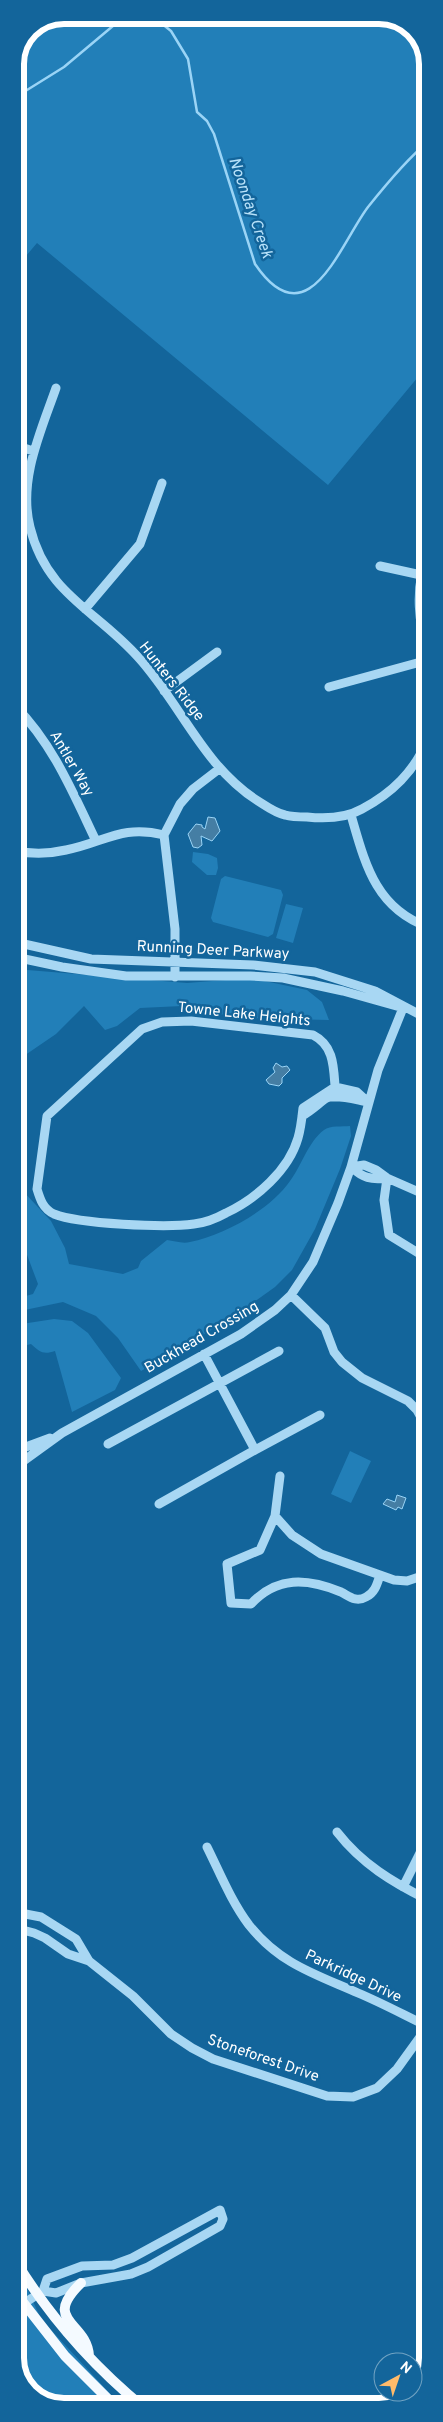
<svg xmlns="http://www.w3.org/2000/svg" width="443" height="2422" viewBox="0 0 443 2422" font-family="Overpass,sans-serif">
	<rect width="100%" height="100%" fill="#13659b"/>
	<path fill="#227fb8" d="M 63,15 L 386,15 L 414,29 L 428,57 L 428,365 L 328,485 L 37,243 L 15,269 L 15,63 L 29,29 Z
		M 193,852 L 208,854 L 217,858 L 218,868 L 216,875 L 207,875 L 192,862 Z
		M 225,876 L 281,890 L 283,895 L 273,934 L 268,937 L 213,922 L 211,918 L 221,879 Z
		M 286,904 L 303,908 L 293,943 L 276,938 Z
		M 15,969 L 187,983 L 251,978 L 307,990 L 322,1002 L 329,1020 L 239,1018 L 182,1006 L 140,1008 L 117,1026 L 105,1030 L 84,1006 L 56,1034 L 15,1062 Z
		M 15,1119 L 23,1176 L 21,1189 L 51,1221 L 65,1248 L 69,1264 L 123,1274 L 138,1268 L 141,1261 L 167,1240 C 174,1241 183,1244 190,1242 C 224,1235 270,1210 290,1181 C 302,1165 308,1142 324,1130 C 330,1125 343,1127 350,1126 L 351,1136 L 340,1169 L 315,1229 L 292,1270 L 275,1287 L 227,1321 L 141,1371 L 118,1338 L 96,1316 L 63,1302 L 15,1312 L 15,1299 L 33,1294 L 38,1284 L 15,1223 Z
		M 54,1319 L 72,1321 L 88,1333 L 121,1378 L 115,1390 L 72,1412 L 55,1351 C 43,1355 40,1352 31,1344 L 15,1348 L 15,1325 Z
		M 350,1451 L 371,1461 L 351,1503 L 331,1494 Z
		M 15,2262 L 41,2319 L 115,2399 L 126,2407 L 57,2407 L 29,2393 L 15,2365 Z"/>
	<path fill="#457ea4" stroke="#9ad4f6" d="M 208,817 L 215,818 L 220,831 L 212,841 L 201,836 L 202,845 L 198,848 L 193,847 L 188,834 L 196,824 L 202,825 L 202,827 L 205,829 Z
		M 276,1063 L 282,1067 L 287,1066 L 290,1070 L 282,1078 L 282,1083 L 279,1086 L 269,1084 L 266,1080 L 275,1072 L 273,1068 Z
		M 397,1495 L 406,1498 L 402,1509 L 398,1507 L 396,1510 L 383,1504 L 387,1499 L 395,1502 Z"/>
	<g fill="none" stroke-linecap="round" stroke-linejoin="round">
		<path stroke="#9ad4f6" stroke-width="2.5" d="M 151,15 L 171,31 L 188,59 L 197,112 L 207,121 L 214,134 L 255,264 C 308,342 340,244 368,207 C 384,187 408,158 428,142
			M 15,96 L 19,95 L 64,67 L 126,15
			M 20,2374 L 45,2392 L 60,2407"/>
		<path stroke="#a8d7f3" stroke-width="9" d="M 56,388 C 41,431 18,480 30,527 C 46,594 96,610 138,657 C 181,704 203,766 258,801 C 266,806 275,813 285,815 C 292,817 300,817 307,817 C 326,819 346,818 362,809 C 392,793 414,772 428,739
			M 15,445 L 33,451
			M 428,556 C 413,588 420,626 428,659
			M 380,566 L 421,575
			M 85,609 L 140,544 L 162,483
			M 329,687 L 428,660
			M 164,691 L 217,652
			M 15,706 C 53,744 73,793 96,841
			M 351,815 C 365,863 375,908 428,927
			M 15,851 C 32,854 49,854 66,850 C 104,843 121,824 164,835
			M 15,942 L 91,959 L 253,965 L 315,972 L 375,991 L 428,1019
			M 15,957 L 62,967 L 126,976 L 250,976 L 283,978 L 343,991 L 400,1007
			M 175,977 L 175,929 L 164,835 L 180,804 L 193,789 L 219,769
			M 336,1097 C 333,1073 337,1047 313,1035 L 191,1021 L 162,1022 L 142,1029 L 47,1116 L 37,1189 C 40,1199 43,1209 54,1214 C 79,1224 166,1228 194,1224 C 204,1223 217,1218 226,1213 C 256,1199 289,1170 298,1138 C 301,1128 302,1117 303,1108 L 335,1087 L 357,1092 L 368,1102
			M 302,1116 C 311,1111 317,1105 325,1099 C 334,1093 356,1100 368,1102
			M 351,1167 L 364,1165 L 376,1170 L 387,1178 L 428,1196
			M 351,1167 C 363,1178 371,1180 387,1178
			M 387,1178 L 384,1200 L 389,1235 L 428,1259
			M 291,1295 L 325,1328 L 334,1352 L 342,1362 L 362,1378 L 408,1401 L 417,1410 L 428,1430
			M 204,1354 L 255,1450 L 320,1415
			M 108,1444 L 279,1351
			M 15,1451 L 50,1438
			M 15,1467 L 62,1433 L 241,1334 L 275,1310 L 291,1295 L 313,1262 L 338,1203 L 351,1167 L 378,1070 L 403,1008
			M 280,1476 L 275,1516 L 260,1550 L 227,1564 L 231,1603 L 251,1604 C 277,1576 307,1578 341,1592 C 349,1596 356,1603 366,1597 C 375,1593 377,1584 380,1575
			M 159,1504 L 255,1450
			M 275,1516 L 292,1535 L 321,1554 L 394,1580 L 407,1581 L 428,1574
			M 337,1832 C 362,1864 392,1882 428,1900
			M 207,1847 C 220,1873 231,1901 249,1925 C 280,1964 315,1974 358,1993 C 382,2003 404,2015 427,2026
			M 403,1887 L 428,1837
			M 15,1912 L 41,1917 L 76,1939 L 89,1961 L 133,1996 L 171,2034 L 192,2048 L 213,2059 L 327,2096 L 353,2097 L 377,2088 L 397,2069 L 428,2026
			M 15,1928 L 34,1933 L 45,1938 L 68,1954 L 89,1961
			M 15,2309 L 43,2291 L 47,2279 L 82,2266 L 113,2265 L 132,2258 L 220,2210 L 223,2219 L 220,2226 L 148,2267 L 131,2274 L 81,2283 L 56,2293 L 43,2291"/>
		<path stroke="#f4faff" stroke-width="10" d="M 15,2260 C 49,2316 92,2365 143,2407
			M 81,2283 C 41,2322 87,2321 89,2356
			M 15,2292 L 65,2356 L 116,2407"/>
	</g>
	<g text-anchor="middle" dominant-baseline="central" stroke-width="5" stroke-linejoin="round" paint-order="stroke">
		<g font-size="15" fill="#fff" stroke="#13659b">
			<text transform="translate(171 682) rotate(52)">Hunters Ridge</text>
			<text transform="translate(71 764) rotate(60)">Antler Way</text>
			<text transform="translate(213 951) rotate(3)">Running Deer Parkway</text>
			<text transform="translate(244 1015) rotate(6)">Towne Lake Heights</text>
			<text transform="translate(202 1338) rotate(-30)">Buckhead Crossing</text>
			<text transform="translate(353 1977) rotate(25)">Parkridge Drive</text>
			<text transform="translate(263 2059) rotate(19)">Stoneforest Drive</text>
		</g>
		<g font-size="16" font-style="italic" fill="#b8e2fa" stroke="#13659b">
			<text transform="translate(250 208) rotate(71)">Noonday Creek</text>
		</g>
	</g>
	<path d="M0 0H443V2422H0ZM64 24H379A40 40 0 0 1 419 64V2358A40 40 0 0 1 379 2398H64A40 40 0 0 1 24 2358V64A40 40 0 0 1 64 24Z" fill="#13659b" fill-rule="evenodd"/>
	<path fill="none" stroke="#fff" stroke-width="6" d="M64 24H379A40 40 0 0 1 419 64V2358A40 40 0 0 1 379 2398H64A40 40 0 0 1 24 2358V64A40 40 0 0 1 64 24Z"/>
	<g transform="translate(398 2377) rotate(40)"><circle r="24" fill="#13659b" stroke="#71a3c3"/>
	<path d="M0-4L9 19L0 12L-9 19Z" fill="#ffbb6a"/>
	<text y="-8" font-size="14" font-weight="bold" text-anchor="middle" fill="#ffffff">N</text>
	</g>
</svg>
